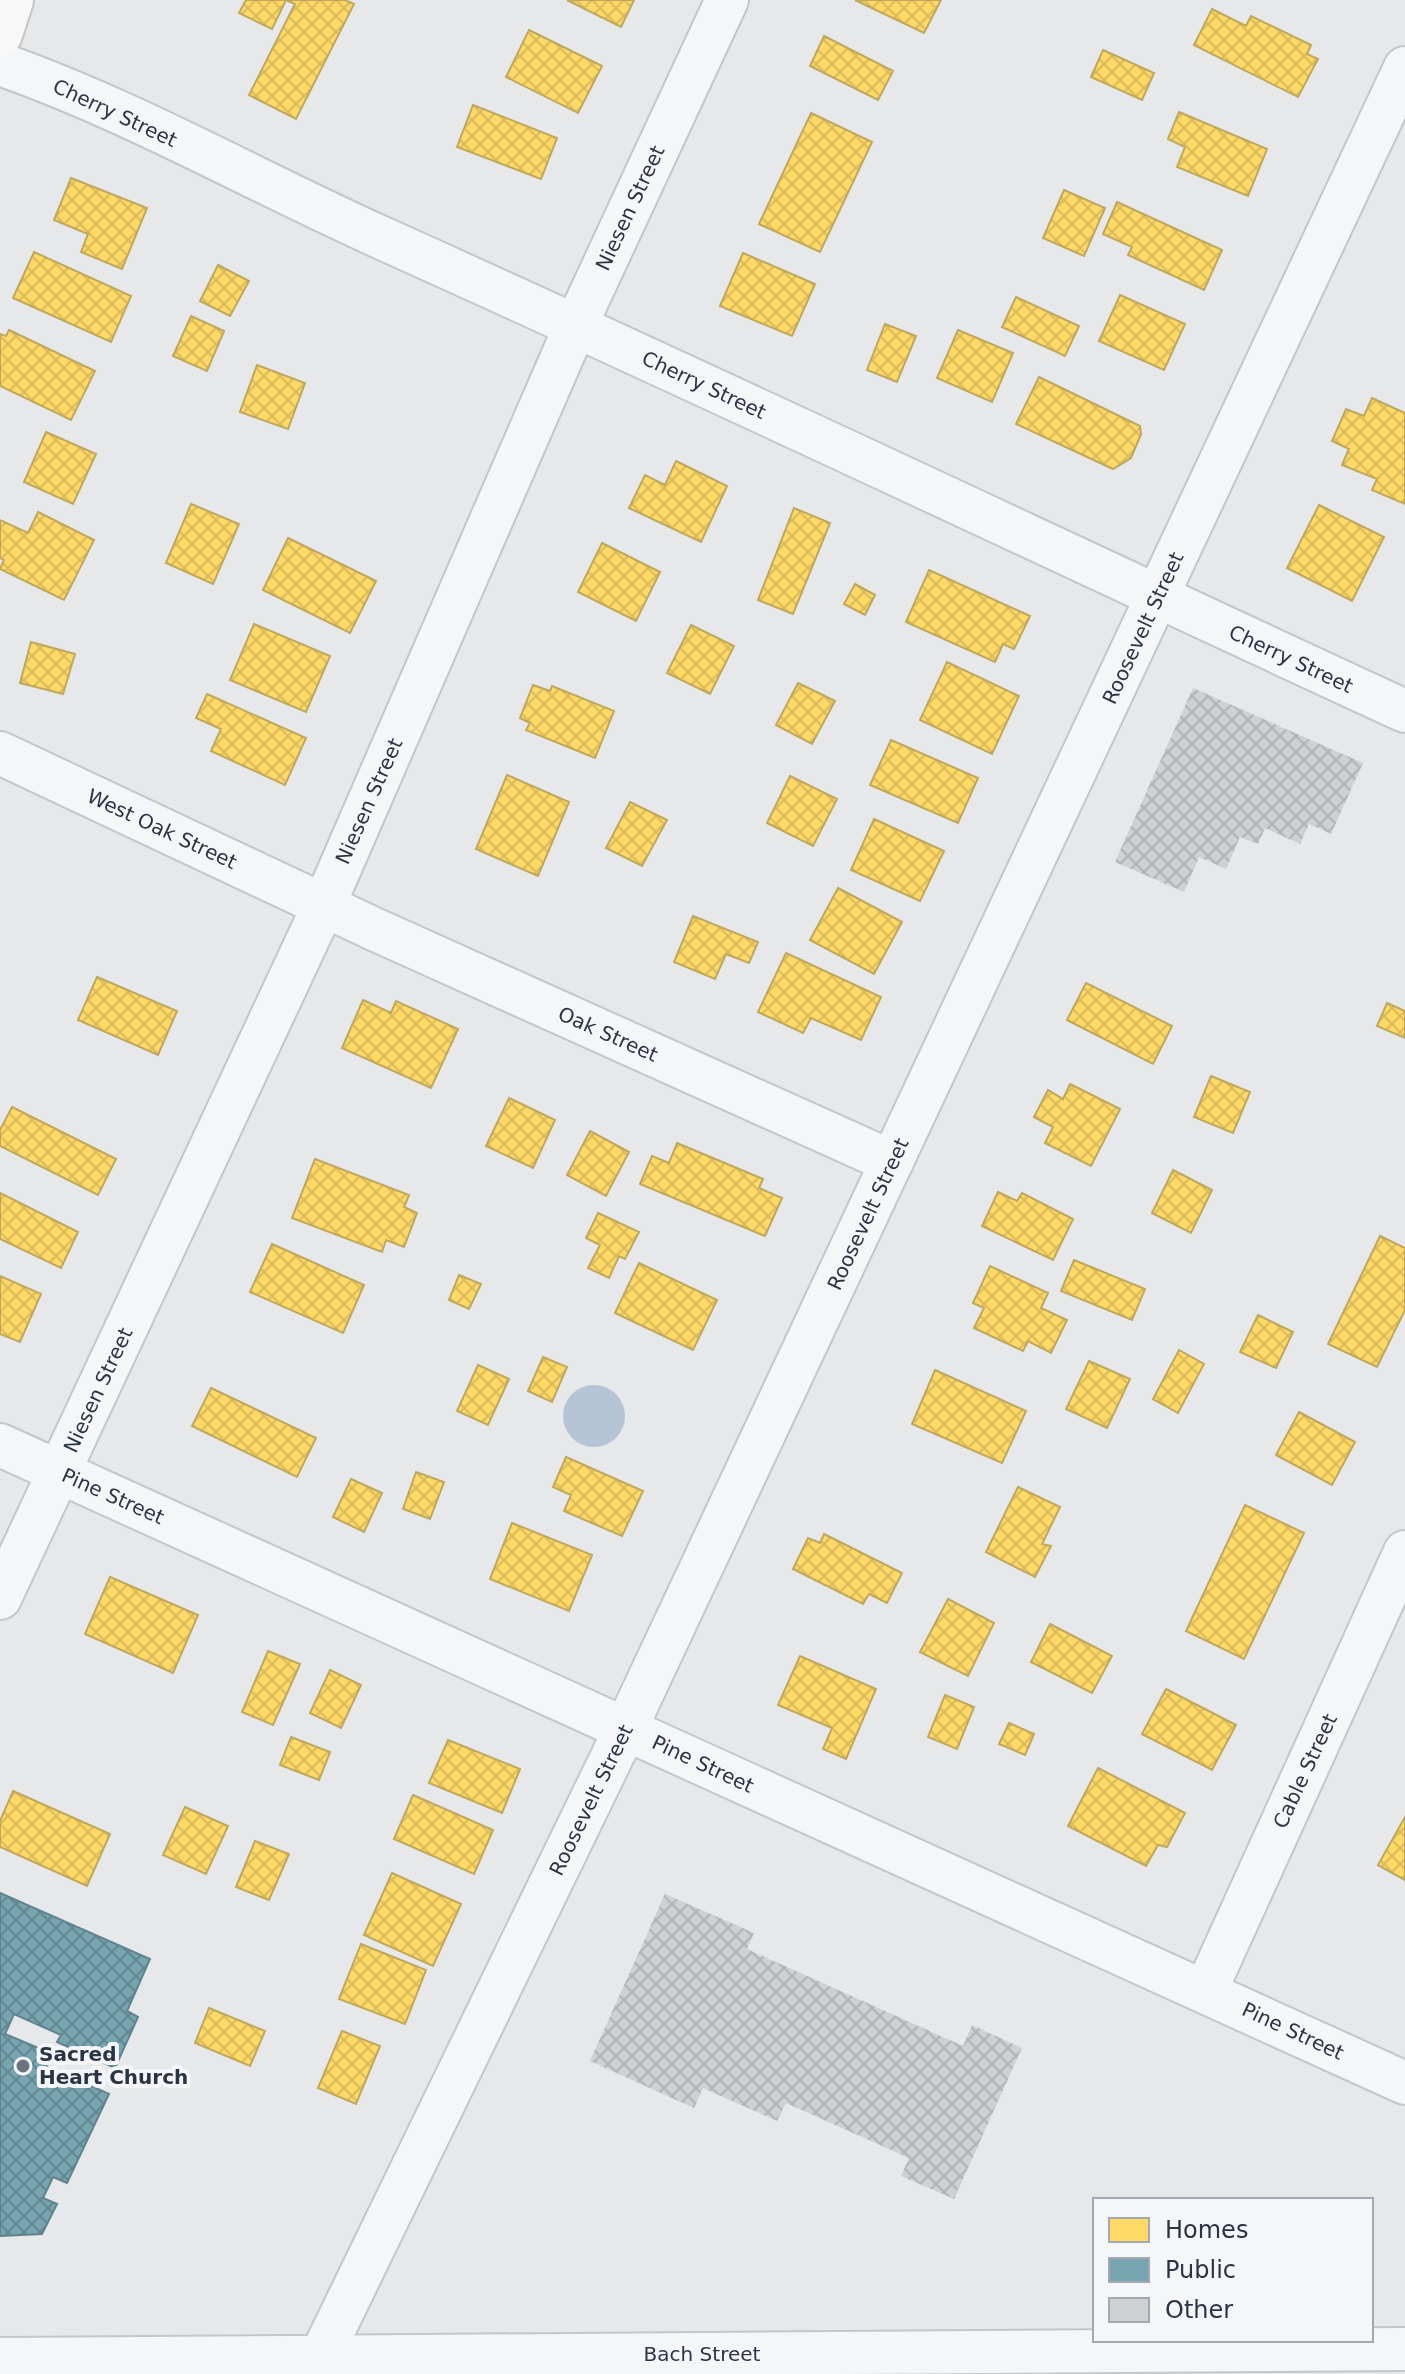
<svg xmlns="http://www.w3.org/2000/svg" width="1405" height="2374" viewBox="0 0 1405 2374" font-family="'DejaVu Sans',sans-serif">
	<defs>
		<pattern id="homes-cross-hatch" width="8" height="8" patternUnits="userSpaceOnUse" patternTransform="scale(2)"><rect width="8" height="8" fill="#ffd966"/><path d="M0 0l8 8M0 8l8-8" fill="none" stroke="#dbbb5a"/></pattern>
		<pattern id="public-cross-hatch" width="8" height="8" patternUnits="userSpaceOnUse" patternTransform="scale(2)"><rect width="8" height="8" fill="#76a5af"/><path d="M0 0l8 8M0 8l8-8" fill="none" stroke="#618790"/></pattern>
		<pattern id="building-cross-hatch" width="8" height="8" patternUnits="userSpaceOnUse" patternTransform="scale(2)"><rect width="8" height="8" fill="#ced0d3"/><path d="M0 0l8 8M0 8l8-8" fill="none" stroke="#b1b3b6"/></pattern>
	</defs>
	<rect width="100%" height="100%" fill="#e6e8ea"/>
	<path fill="#b4c4d5" d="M563 1416a31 31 0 1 1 62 0a31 31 0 1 1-62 0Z"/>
	<path fill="url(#homes-cross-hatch)" stroke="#bfa85c" stroke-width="2" d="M 246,0 L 286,0 L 272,29 L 239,13 Z
		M 286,0 L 345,0 L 354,4 L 296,119 L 249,95 L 295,4 Z
		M 567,0 L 634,0 L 621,27 Z
		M 855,0 L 941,0 L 924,33 Z
		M 1212,9 L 1246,26 L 1251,16 L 1311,45 L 1307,54 L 1318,59 L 1298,97 L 1194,45 Z
		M 529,30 L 602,66 L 578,113 L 506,77 Z
		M 824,36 L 893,71 L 878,100 L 810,66 Z
		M 1103,50 L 1154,73 L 1142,100 L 1091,77 Z
		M 473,105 L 557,138 L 541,179 L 457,147 Z
		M 1179,112 L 1267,149 L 1248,196 L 1177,167 L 1185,147 L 1168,139 Z
		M 811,113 L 872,142 L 820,252 L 759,224 Z
		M 71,178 L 147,208 L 122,269 L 81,252 L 88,234 L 54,220 Z
		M 1064,190 L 1105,208 L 1084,256 L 1043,238 Z
		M 1117,202 L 1222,250 L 1204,290 L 1128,255 L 1132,247 L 1103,234 Z
		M 34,252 L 131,296 L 111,342 L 13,298 Z
		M 743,253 L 815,284 L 792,336 L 720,306 Z
		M 218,265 L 249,281 L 230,316 L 200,301 Z
		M 1120,295 L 1185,324 L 1164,370 L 1099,341 Z
		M 1016,297 L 1079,326 L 1065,356 L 1002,327 Z
		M 191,316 L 224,331 L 207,371 L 173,356 Z
		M 885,324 L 916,336 L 897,382 L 867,370 Z
		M 9,330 L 95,371 L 71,420 L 0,386 L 0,334 L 6,336 Z
		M 958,330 L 1013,353 L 992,402 L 937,378 Z
		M 257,365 L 305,383 L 288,429 L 240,412 Z
		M 1039,377 L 1140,426 L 1141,434 L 1131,458 L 1113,469 L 1016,424 Z
		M 1372,398 L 1405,413 L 1405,504 L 1372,490 L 1377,479 L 1342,465 L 1349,449 L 1332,441 L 1346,409 L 1364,416 Z
		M 46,432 L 96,454 L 73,504 L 24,482 Z
		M 676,461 L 727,486 L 701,542 L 629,508 L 645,475 L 665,485 Z
		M 191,504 L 239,524 L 213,584 L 166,563 Z
		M 1319,505 L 1384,537 L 1352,601 L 1287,568 Z
		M 794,508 L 830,523 L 793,614 L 758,600 Z
		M 38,512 L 94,540 L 64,600 L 0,569 L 4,560 L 0,558 L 0,520 L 28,533 Z
		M 288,538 L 376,581 L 350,633 L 263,590 Z
		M 602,543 L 660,572 L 636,621 L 578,592 Z
		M 929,570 L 1030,616 L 1014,649 L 1003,644 L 995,662 L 906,622 Z
		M 855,584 L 875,595 L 865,615 L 844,604 Z
		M 254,624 L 330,656 L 306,712 L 230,680 Z
		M 691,625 L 734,646 L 710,694 L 667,673 Z
		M 31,642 L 75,654 L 63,694 L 20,683 Z
		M 947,662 L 1019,696 L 992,754 L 920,720 Z
		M 798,683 L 835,701 L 812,744 L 776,725 Z
		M 533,685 L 550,691 L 552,686 L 614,711 L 595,758 L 526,730 L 530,723 L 520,718 Z
		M 207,694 L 306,738 L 285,785 L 211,751 L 221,729 L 196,718 Z
		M 891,740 L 978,778 L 958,823 L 870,785 Z
		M 507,775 L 569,802 L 538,876 L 476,849 Z
		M 790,776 L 837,799 L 813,846 L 767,823 Z
		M 630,802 L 667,820 L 642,866 L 606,848 Z
		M 874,819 L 944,851 L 920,901 L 851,870 Z
		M 838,888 L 902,922 L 874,974 L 810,940 Z
		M 693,916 L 758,942 L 749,963 L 726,954 L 715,979 L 674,962 Z
		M 786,953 L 881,997 L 861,1040 L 811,1018 L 803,1033 L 758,1012 Z
		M 97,977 L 177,1011 L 158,1055 L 78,1020 Z
		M 1086,983 L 1172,1026 L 1153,1064 L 1067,1020 Z
		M 363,1000 L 391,1013 L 396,1001 L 458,1029 L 431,1088 L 342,1048 Z
		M 1387,1003 L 1405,1011 L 1405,1038 L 1377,1026 Z
		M 1211,1076 L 1250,1092 L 1233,1133 L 1194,1117 Z
		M 1070,1084 L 1120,1109 L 1091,1166 L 1045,1143 L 1053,1127 L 1034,1117 L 1048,1090 L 1063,1099 Z
		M 509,1098 L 555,1120 L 533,1168 L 486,1146 Z
		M 12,1107 L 116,1159 L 98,1195 L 0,1146 L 0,1130 Z
		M 590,1131 L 629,1152 L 606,1196 L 567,1175 Z
		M 677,1143 L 763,1179 L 759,1188 L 782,1198 L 765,1236 L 640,1184 L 652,1156 L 669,1163 Z
		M 315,1159 L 409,1195 L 404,1207 L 417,1213 L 404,1247 L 386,1240 L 382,1252 L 292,1218 Z
		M 1173,1170 L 1212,1190 L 1191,1233 L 1152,1213 Z
		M 998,1192 L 1017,1201 L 1022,1193 L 1073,1219 L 1053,1260 L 982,1226 Z
		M 0,1193 L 78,1232 L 61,1268 L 0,1239 Z
		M 598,1213 L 639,1232 L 625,1259 L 619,1256 L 609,1278 L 588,1268 L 600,1245 L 586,1238 Z
		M 1380,1236 L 1405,1248 L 1405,1310 L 1377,1367 L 1328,1344 Z
		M 272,1244 L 364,1285 L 343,1333 L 250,1292 Z
		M 1074,1260 L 1145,1289 L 1132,1320 L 1061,1291 Z
		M 639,1263 L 717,1300 L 693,1350 L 615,1313 Z
		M 990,1266 L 1048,1293 L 1041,1308 L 1067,1320 L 1051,1353 L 1028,1341 L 1023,1351 L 974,1328 L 984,1308 L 973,1303 Z
		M 459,1275 L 481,1284 L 469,1309 L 449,1300 Z
		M 0,1276 L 41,1294 L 20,1342 L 0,1334 Z
		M 1258,1315 L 1293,1332 L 1276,1368 L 1240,1352 Z
		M 1179,1350 L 1204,1364 L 1178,1413 L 1153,1399 Z
		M 543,1357 L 567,1367 L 552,1402 L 528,1391 Z
		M 1089,1361 L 1130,1379 L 1107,1428 L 1066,1409 Z
		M 478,1365 L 509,1379 L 488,1425 L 457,1411 Z
		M 935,1370 L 1026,1411 L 1002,1463 L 912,1424 Z
		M 211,1388 L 316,1438 L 297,1477 L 192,1426 Z
		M 1299,1412 L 1355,1442 L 1332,1485 L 1276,1455 Z
		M 566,1457 L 643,1491 L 622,1536 L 564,1511 L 571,1495 L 553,1487 Z
		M 416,1472 L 444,1482 L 430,1519 L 403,1509 Z
		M 351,1479 L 382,1493 L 364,1532 L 333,1517 Z
		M 1018,1487 L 1060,1507 L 1042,1544 L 1051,1546 L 1035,1577 L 986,1552 Z
		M 1245,1505 L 1304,1533 L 1244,1659 L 1186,1631 Z
		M 512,1523 L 592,1555 L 569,1611 L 490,1579 Z
		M 824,1534 L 902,1573 L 887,1603 L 869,1594 L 863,1604 L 793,1569 L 808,1538 L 820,1543 Z
		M 110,1577 L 198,1615 L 173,1673 L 85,1634 Z
		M 948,1599 L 994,1623 L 968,1676 L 920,1652 Z
		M 1050,1624 L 1112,1656 L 1092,1693 L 1031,1662 Z
		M 268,1651 L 300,1664 L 273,1725 L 242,1712 Z
		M 800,1656 L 876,1689 L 846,1759 L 823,1749 L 832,1728 L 778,1705 Z
		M 330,1670 L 361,1685 L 341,1728 L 310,1713 Z
		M 1166,1689 L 1236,1725 L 1212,1770 L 1142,1734 Z
		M 945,1695 L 974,1707 L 957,1749 L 928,1737 Z
		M 1009,1723 L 1034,1734 L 1025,1755 L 999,1744 Z
		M 291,1737 L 330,1752 L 319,1780 L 280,1765 Z
		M 448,1740 L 520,1769 L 502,1813 L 429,1783 Z
		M 1098,1768 L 1185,1813 L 1167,1847 L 1158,1845 L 1146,1866 L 1068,1826 Z
		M 13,1791 L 110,1834 L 87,1886 L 0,1847 L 0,1821 Z
		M 413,1795 L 493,1830 L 474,1874 L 394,1839 Z
		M 185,1807 L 228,1826 L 206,1874 L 163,1855 Z
		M 1405,1817 L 1405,1880 L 1378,1865 Z
		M 255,1841 L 289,1854 L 269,1900 L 236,1887 Z
		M 392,1873 L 461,1904 L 433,1966 L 364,1935 Z
		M 361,1944 L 426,1970 L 405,2024 L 339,1999 Z
		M 209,2008 L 265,2031 L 250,2066 L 195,2043 Z
		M 342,2031 L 380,2046 L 356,2104 L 318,2088 Z"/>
	<path fill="url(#public-cross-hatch)" stroke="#60838f" stroke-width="2" d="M 0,1893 L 150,1959 L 127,2011 L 138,2017 L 115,2068 L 57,2042 L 61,2035 L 14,2014 L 5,2034 L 48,2052 L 42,2064 L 109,2094 L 67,2183 L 53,2177 L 43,2198 L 57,2204 L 42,2234 L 0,2236 Z"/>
	<path fill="url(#building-cross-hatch)" d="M 1193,688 L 1363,763 L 1331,834 L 1309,824 L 1300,844 L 1265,828 L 1258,844 L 1240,837 L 1226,869 L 1199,857 L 1184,892 L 1115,862 Z
		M 665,1894 L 754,1933 L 747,1949 L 963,2046 L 972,2025 L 1022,2048 L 954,2199 L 901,2176 L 909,2158 L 786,2103 L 777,2121 L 703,2088 L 694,2108 L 590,2061 Z"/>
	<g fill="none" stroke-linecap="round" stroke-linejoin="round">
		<g stroke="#c4c6c8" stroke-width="46">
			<path id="street" d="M 0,64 C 131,110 255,181 382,238 C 725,392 1064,554 1405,711
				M 0,753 L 374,929 L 892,1162
				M 0,1445 L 1405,2083
				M 0,1598 L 324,905 L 576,325 L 727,0
				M 1206,1990 L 1405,1552
				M 321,2356 L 626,1728 L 1405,68
				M 0,2359 L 1405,2349"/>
		</g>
		<g stroke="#c4c6c8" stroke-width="48">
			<path id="secondary" d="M 0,34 L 11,0"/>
		</g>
		<use href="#street" stroke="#f5f6f7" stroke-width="42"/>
		<use href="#secondary" stroke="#f8f8f8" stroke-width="44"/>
	</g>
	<circle fill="#6c737f" stroke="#f4f6f9" stroke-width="3" cx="23" cy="2066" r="8"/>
	<g text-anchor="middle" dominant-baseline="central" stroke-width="8" stroke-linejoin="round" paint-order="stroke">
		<g font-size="20" fill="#2b3445" stroke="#f4f6f9">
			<text transform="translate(115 113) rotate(25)">Cherry Street</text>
			<text transform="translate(630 208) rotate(-65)">Niesen Street</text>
			<text transform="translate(704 385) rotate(25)">Cherry Street</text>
			<text transform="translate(1143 628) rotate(-65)">Roosevelt Street</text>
			<text transform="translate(1291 659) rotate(25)">Cherry Street</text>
			<text transform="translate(369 801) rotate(-66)">Niesen Street</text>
			<text transform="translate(162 829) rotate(25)">West Oak Street</text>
			<text transform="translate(608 1034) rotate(24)">Oak Street</text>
			<text transform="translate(868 1214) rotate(-65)">Roosevelt Street</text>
			<text transform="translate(98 1390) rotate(-65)">Niesen Street</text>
			<text transform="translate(113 1496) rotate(24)">Pine Street</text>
			<text transform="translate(703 1764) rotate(25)">Pine Street</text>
			<text transform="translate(1305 1771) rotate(-65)">Cable Street</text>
			<text transform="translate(591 1800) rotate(-64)">Roosevelt Street</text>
			<text transform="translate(1293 2031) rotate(25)">Pine Street</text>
			<text x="702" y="2354">Bach Street</text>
		</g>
		<g font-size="20" font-weight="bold" fill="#2b3445" stroke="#f4f6f9" text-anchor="start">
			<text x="39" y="2054">Sacred<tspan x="39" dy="23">Heart Church</tspan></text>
		</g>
	</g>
	<rect x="1093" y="2198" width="280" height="144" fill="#f4f6f9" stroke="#a4a8b1" stroke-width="2"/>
	<rect x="1109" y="2218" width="40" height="24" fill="#ffd966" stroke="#a4a8b1" stroke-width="2"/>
	<text x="1165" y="2238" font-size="24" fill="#2b3445">Homes</text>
	<rect x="1109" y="2258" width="40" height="24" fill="#76a5af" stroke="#a4a8b1" stroke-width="2"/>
	<text x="1165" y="2278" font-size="24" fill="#2b3445">Public</text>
	<rect x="1109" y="2298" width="40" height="24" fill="#ced0d3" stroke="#a4a8b1" stroke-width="2"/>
	<text x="1165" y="2318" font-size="24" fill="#2b3445">Other</text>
</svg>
